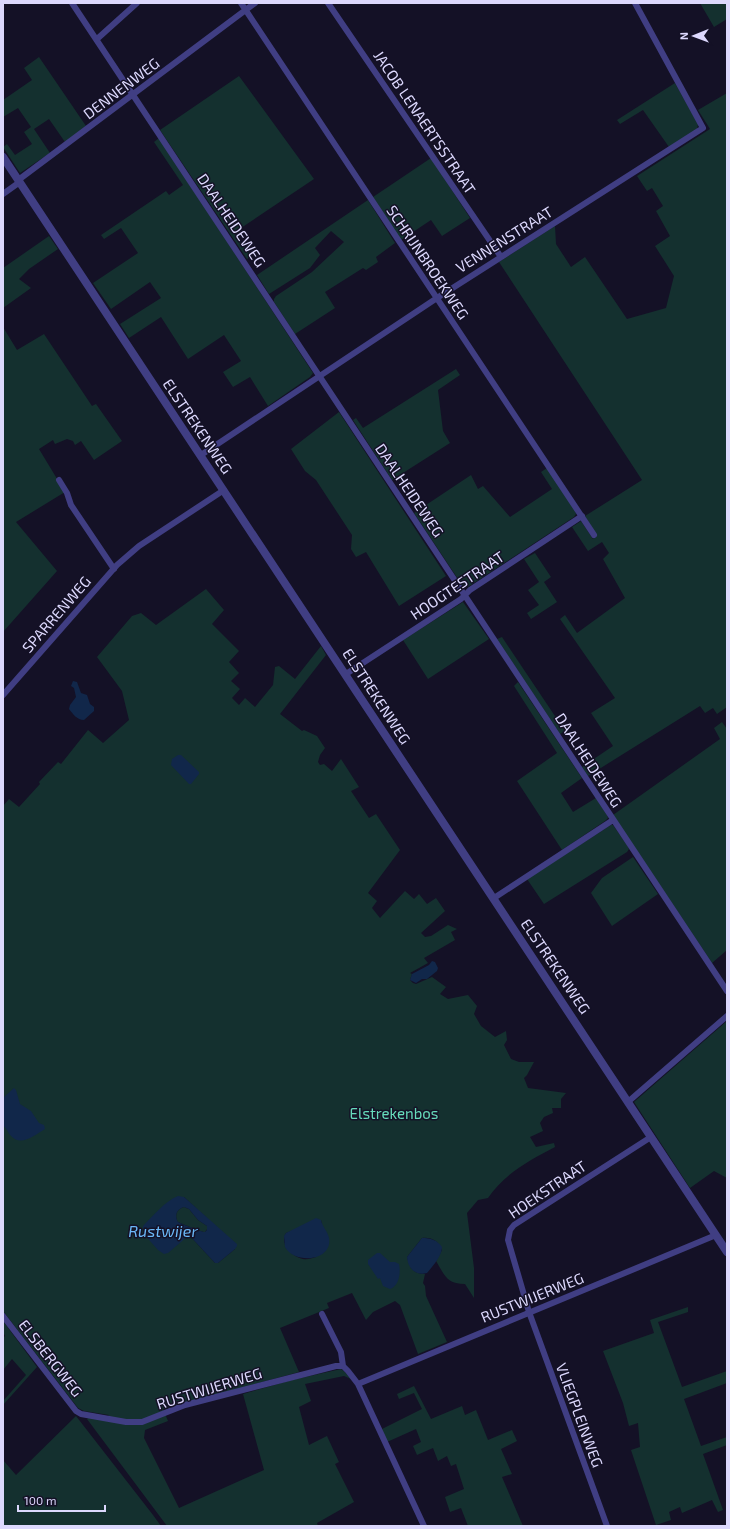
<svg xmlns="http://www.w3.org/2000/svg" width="730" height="1529" viewBox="0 0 730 1529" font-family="'Exo 2',sans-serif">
	<rect width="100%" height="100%" fill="#141126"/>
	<path fill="#14302f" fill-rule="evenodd" d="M 700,3 L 727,3 L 727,19 L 714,27 Z
		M 39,57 L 86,126 L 65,142 L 49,119 L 34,129 L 50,153 L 20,173 L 3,147 L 7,144 L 15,155 L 32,144 L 24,132 L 31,127 L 18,108 L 3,117 L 3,100 L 32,80 L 24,68 Z
		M 239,76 L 314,179 L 235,232 L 251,256 L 247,259 L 160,130 Z
		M 675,83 L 698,124 L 697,130 L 669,147 L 643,110 L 620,124 L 617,120 Z
		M 727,93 L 727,707 L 717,714 L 713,708 L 705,713 L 700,706 L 588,776 L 582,767 L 613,746 L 591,713 L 615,698 L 560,619 L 565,615 L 577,633 L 625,598 L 603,559 L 609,553 L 602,542 L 588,551 L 572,527 L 581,521 L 593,539 L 597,536 L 585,516 L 642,480 L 499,262 L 555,226 L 556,244 L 571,267 L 585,257 L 627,319 L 666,308 L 674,276 L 655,246 L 670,236 L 656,211 L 663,206 L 652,188 L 647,191 L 637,176 L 710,129 L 698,110 Z
		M 159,138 L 313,373 L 310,377 L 268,406 L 250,377 L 233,387 L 223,372 L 241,361 L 224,335 L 188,359 L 161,317 L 129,338 L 120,324 L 161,298 L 150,282 L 111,309 L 93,283 L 138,253 L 121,228 L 104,239 L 101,235 L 166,191 L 169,195 L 183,185 L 154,142 Z
		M 431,158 L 470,218 L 442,236 L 431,220 L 401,240 L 373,197 Z
		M 368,200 L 395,243 L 376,257 L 378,262 L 366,270 L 363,268 L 325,292 L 335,308 L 295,334 L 274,302 L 274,299 L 276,296 L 312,272 L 344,242 L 331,231 L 315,248 L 320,255 L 310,268 L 269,294 L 257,275 Z
		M 49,236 L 58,249 L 29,269 L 19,279 L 31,288 L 3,308 L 3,268 Z
		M 3,327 L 17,350 L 44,334 L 92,406 L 96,404 L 122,441 L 94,460 L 81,441 L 75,445 L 73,441 L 67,439 L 55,444 L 53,440 L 39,449 L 65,492 L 16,522 L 57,571 L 3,632 Z
		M 456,369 L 460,375 L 438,390 L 443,431 L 450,443 L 392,480 L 353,420 L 356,418 L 363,428 Z
		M 339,412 L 446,576 L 399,606 L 366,552 L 356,557 L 351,549 L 352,535 L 316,480 L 305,471 L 291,449 Z
		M 547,468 L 575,510 L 576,514 L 574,517 L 468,587 L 464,588 L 414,513 L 471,475 L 478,489 L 483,486 L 510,517 L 552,489 L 541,472 Z
		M 535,553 L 551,577 L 544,582 L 557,602 L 531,619 L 527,613 L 539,605 L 528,590 L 539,582 L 524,559 Z
		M 206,589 L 224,610 L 212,624 L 239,651 L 229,662 L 239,673 L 231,681 L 240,689 L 232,698 L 239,705 L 245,698 L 255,707 L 273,685 L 275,667 L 279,666 L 295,679 L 321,646 L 326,655 L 280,714 L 302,731 L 304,730 L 317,736 L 325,748 L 320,755 L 318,762 L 320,765 L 324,764 L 332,771 L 341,759 L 359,787 L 351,791 L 369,818 L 376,814 L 400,850 L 368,893 L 377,901 L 372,908 L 380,918 L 405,891 L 414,899 L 419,894 L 427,904 L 436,898 L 445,911 L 421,933 L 425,937 L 431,936 L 448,925 L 457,929 L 451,932 L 455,940 L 424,958 L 428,963 L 410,973 L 412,974 L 410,980 L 413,983 L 416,984 L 432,977 L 446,987 L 440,994 L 448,999 L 468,995 L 477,1006 L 474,1014 L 481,1026 L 495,1037 L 506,1031 L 507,1040 L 504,1045 L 511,1059 L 519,1062 L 534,1062 L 527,1075 L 524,1078 L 528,1088 L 566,1093 L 561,1099 L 561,1108 L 552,1108 L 553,1113 L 544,1117 L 540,1123 L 543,1131 L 530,1137 L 536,1147 L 554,1143 L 555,1147 C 530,1160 504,1174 488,1198 L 478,1200 L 467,1213 L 474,1268 L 474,1298 L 465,1284 C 447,1284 445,1276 436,1261 L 442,1250 C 438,1241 432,1237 422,1238 L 407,1257 C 410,1268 413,1274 425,1274 L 423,1283 L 425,1286 L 426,1296 L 447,1342 L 418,1354 L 400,1305 L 395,1301 L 373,1312 L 366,1320 L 352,1293 L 327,1303 L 329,1308 L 280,1328 L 299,1372 L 163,1409 L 168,1421 L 145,1430 L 144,1438 L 179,1508 L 264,1470 L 243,1394 L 292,1380 L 341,1369 L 345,1372 L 351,1379 L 344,1376 L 305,1384 L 311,1401 L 299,1407 L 309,1445 L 327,1436 L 339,1462 L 335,1464 L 354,1502 L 317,1523 L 318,1526 L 167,1526 L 87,1419 L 90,1417 L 104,1420 L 109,1415 L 84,1411 L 78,1408 L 3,1311 L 3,806 L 9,799 L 19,807 L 40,784 L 39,782 L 58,762 L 61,764 L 88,730 L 103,743 L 129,720 L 122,691 L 97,657 L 132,616 L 141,613 L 156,625 ZM 184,1197 L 210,1221 L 235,1249 L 218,1263 L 215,1263 L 190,1236 L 159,1211 ZM 321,1220 L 322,1224 L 316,1257 C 312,1258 307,1260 303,1259 C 292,1257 279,1244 286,1233 Z
		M 463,602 L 489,639 L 428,679 L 403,640 Z
		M 502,637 L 565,731 L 560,734 L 497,639 Z
		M 518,682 L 582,778 L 561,793 L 573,812 L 596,798 L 607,815 L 608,818 L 605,821 L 562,850 L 517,781 L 557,753 L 514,686 Z
		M 722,722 L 727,729 L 727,950 L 712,963 L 613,815 L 720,739 L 714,728 Z
		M 611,825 L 613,825 L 627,845 L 629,849 L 627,852 L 544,904 L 527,879 Z
		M 633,857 L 658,894 L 612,926 L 591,893 L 602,878 Z
		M 727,1021 L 727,1178 L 714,1171 L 690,1188 L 634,1102 Z
		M 184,1207 L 189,1209 L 198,1220 L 207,1226 L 208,1228 L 205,1232 C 201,1232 183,1224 178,1222 C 174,1215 177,1209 184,1207 Z
		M 688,1307 L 688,1312 L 658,1322 L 682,1387 L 727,1371 L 727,1383 L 684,1399 L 701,1446 L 727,1437 L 727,1445 L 703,1454 L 723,1510 L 718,1512 L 712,1500 L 682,1513 L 680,1507 L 669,1512 L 671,1520 L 656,1525 L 631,1450 L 640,1447 L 638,1423 L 629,1426 L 623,1403 L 603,1351 L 654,1333 L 650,1320 Z
		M 3,1321 L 37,1367 L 3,1405 L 3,1401 L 26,1375 L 12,1359 L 3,1370 L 3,1338 L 5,1336 L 3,1332 Z
		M 414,1386 L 431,1419 L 462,1406 L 465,1415 L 476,1410 L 488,1440 L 512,1430 L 517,1441 L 501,1449 L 512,1474 L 502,1477 L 523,1526 L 468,1526 L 461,1508 L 450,1512 L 445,1497 L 464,1489 L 456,1464 L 451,1466 L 447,1456 L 438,1461 L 433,1448 L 417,1455 L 413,1446 L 421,1442 L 416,1429 L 387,1442 L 382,1429 L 422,1409 L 414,1393 L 399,1399 L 397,1394 Z
		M 76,1416 L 153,1515 L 161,1526 L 3,1526 L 3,1460 L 16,1475 Z"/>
	<path fill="#11274a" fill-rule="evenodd" d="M 73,681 L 77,682 L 81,693 L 87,695 L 90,704 L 94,707 L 94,711 L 84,720 C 77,720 73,714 69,709 L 70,705 L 76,697 L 74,688 L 71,686 Z
		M 178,755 L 181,755 L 199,772 L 199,774 L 191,784 L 189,784 L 171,765 L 172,759 Z
		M 432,961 L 435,962 L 438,968 L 437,971 L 427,979 L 422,979 L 416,983 L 410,980 L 412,974 L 429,965 Z
		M 14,1088 L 16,1090 L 20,1104 L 31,1111 L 39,1123 L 44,1125 L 45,1129 C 35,1135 21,1147 11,1136 C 7,1132 7,1128 3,1126 L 3,1098 Z
		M 178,1196 L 184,1197 L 237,1244 L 237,1246 L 235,1249 L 218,1263 L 215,1263 L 190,1236 L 188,1236 L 168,1253 L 164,1254 L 158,1250 L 143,1233 L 143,1226 C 153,1216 165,1201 178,1196 ZM 184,1207 L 189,1209 L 198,1220 L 207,1226 L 207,1230 L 205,1232 C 201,1232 182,1224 178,1222 C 174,1215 177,1209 184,1207 Z
		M 316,1218 L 321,1220 C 322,1226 328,1232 329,1238 C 333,1261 295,1265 285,1247 L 284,1236 L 286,1233 Z
		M 422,1238 C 431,1238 437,1240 442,1247 C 442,1256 433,1266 427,1273 C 416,1276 408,1269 407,1257 Z
		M 377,1253 L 380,1253 L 390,1262 L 395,1262 L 399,1264 C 401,1273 399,1286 390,1289 L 383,1286 L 380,1278 L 378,1279 L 368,1264 L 368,1260 Z"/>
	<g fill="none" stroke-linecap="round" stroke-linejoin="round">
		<path stroke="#403e83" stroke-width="6" d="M 72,3 L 727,991
			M 241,3 L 594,535
			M 328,3 L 501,257
			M 97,39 L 137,3
			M 3,194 L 17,184 L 21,178 L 255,3
			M 201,455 L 437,298 L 703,128 L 635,3
			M 59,480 L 67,493 L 71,505 L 114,569
			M 346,674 L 461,599 L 470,590 L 582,516
			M 3,695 L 117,565 L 139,546 L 224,490
			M 494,898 L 613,820
			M 629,1101 L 727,1016
			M 322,1314 L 341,1352 L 343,1366 L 348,1371 L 358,1384 L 424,1526
			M 3,1316 L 76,1411 L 81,1414 L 126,1422 L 142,1422 L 185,1405 L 336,1366 L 343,1366
			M 358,1384 L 716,1235
			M 607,1526 L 529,1312 L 508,1240 L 510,1230 L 514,1225 L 651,1137"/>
		<path stroke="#403e83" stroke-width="8" d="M 3,157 L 727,1252"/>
	</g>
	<g text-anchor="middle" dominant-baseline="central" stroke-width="3" stroke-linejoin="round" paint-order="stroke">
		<g font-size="15" fill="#dcd8fd" stroke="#141126">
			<text transform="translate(121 88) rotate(-37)">DENNENWEG</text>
			<text transform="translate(425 122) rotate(56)">JACOB LENAERTSSTRAAT</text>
			<text transform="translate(232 220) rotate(56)">DAALHEIDEWEG</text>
			<text transform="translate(504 239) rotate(-32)">VENNENSTRAAT</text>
			<text transform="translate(428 262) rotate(56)">SCHRIJNBROEKWEG</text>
			<text transform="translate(198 426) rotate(56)">ELSTREKENWEG</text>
			<text transform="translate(410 490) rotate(56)">DAALHEIDEWEG</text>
			<text transform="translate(457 585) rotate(-34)">HOOGTESTRAAT</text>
			<text transform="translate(56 614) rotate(-49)">SPARRENWEG</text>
			<text transform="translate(377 696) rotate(57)">ELSTREKENWEG</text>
			<text transform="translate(589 760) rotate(57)">DAALHEIDEWEG</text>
			<text transform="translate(556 966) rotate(56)">ELSTREKENWEG</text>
			<text transform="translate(547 1189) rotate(-34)">HOEKSTRAAT</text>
			<text transform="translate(532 1297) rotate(-22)">RUSTWIJERWEG</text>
			<text transform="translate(51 1358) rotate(52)">ELSBERGWEG</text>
			<text transform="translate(209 1388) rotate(-17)">RUSTWIJERWEG</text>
			<text transform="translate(580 1415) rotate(70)">VLIEGPLEINWEG</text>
		</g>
		<g font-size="15" fill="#66dbbc" stroke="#141126">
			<text x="394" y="1113">Elstrekenbos</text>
		</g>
		<g font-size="16" font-style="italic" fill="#6bb8f8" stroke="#141126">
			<text x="163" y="1230">Rustwijer</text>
		</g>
	</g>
	<rect width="730" height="1529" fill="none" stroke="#dcd8fd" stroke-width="8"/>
	<g transform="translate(694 36) rotate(269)" stroke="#141126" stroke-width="3" paint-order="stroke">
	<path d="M0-3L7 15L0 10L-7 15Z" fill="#dcd8fd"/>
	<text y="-6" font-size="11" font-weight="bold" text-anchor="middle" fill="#dcd8fd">N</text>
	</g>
	<path d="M18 1505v6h87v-6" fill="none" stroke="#dcd8fd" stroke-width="2"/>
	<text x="24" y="1505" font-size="12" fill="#dcd8fd" stroke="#141126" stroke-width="3" paint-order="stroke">100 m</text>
</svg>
